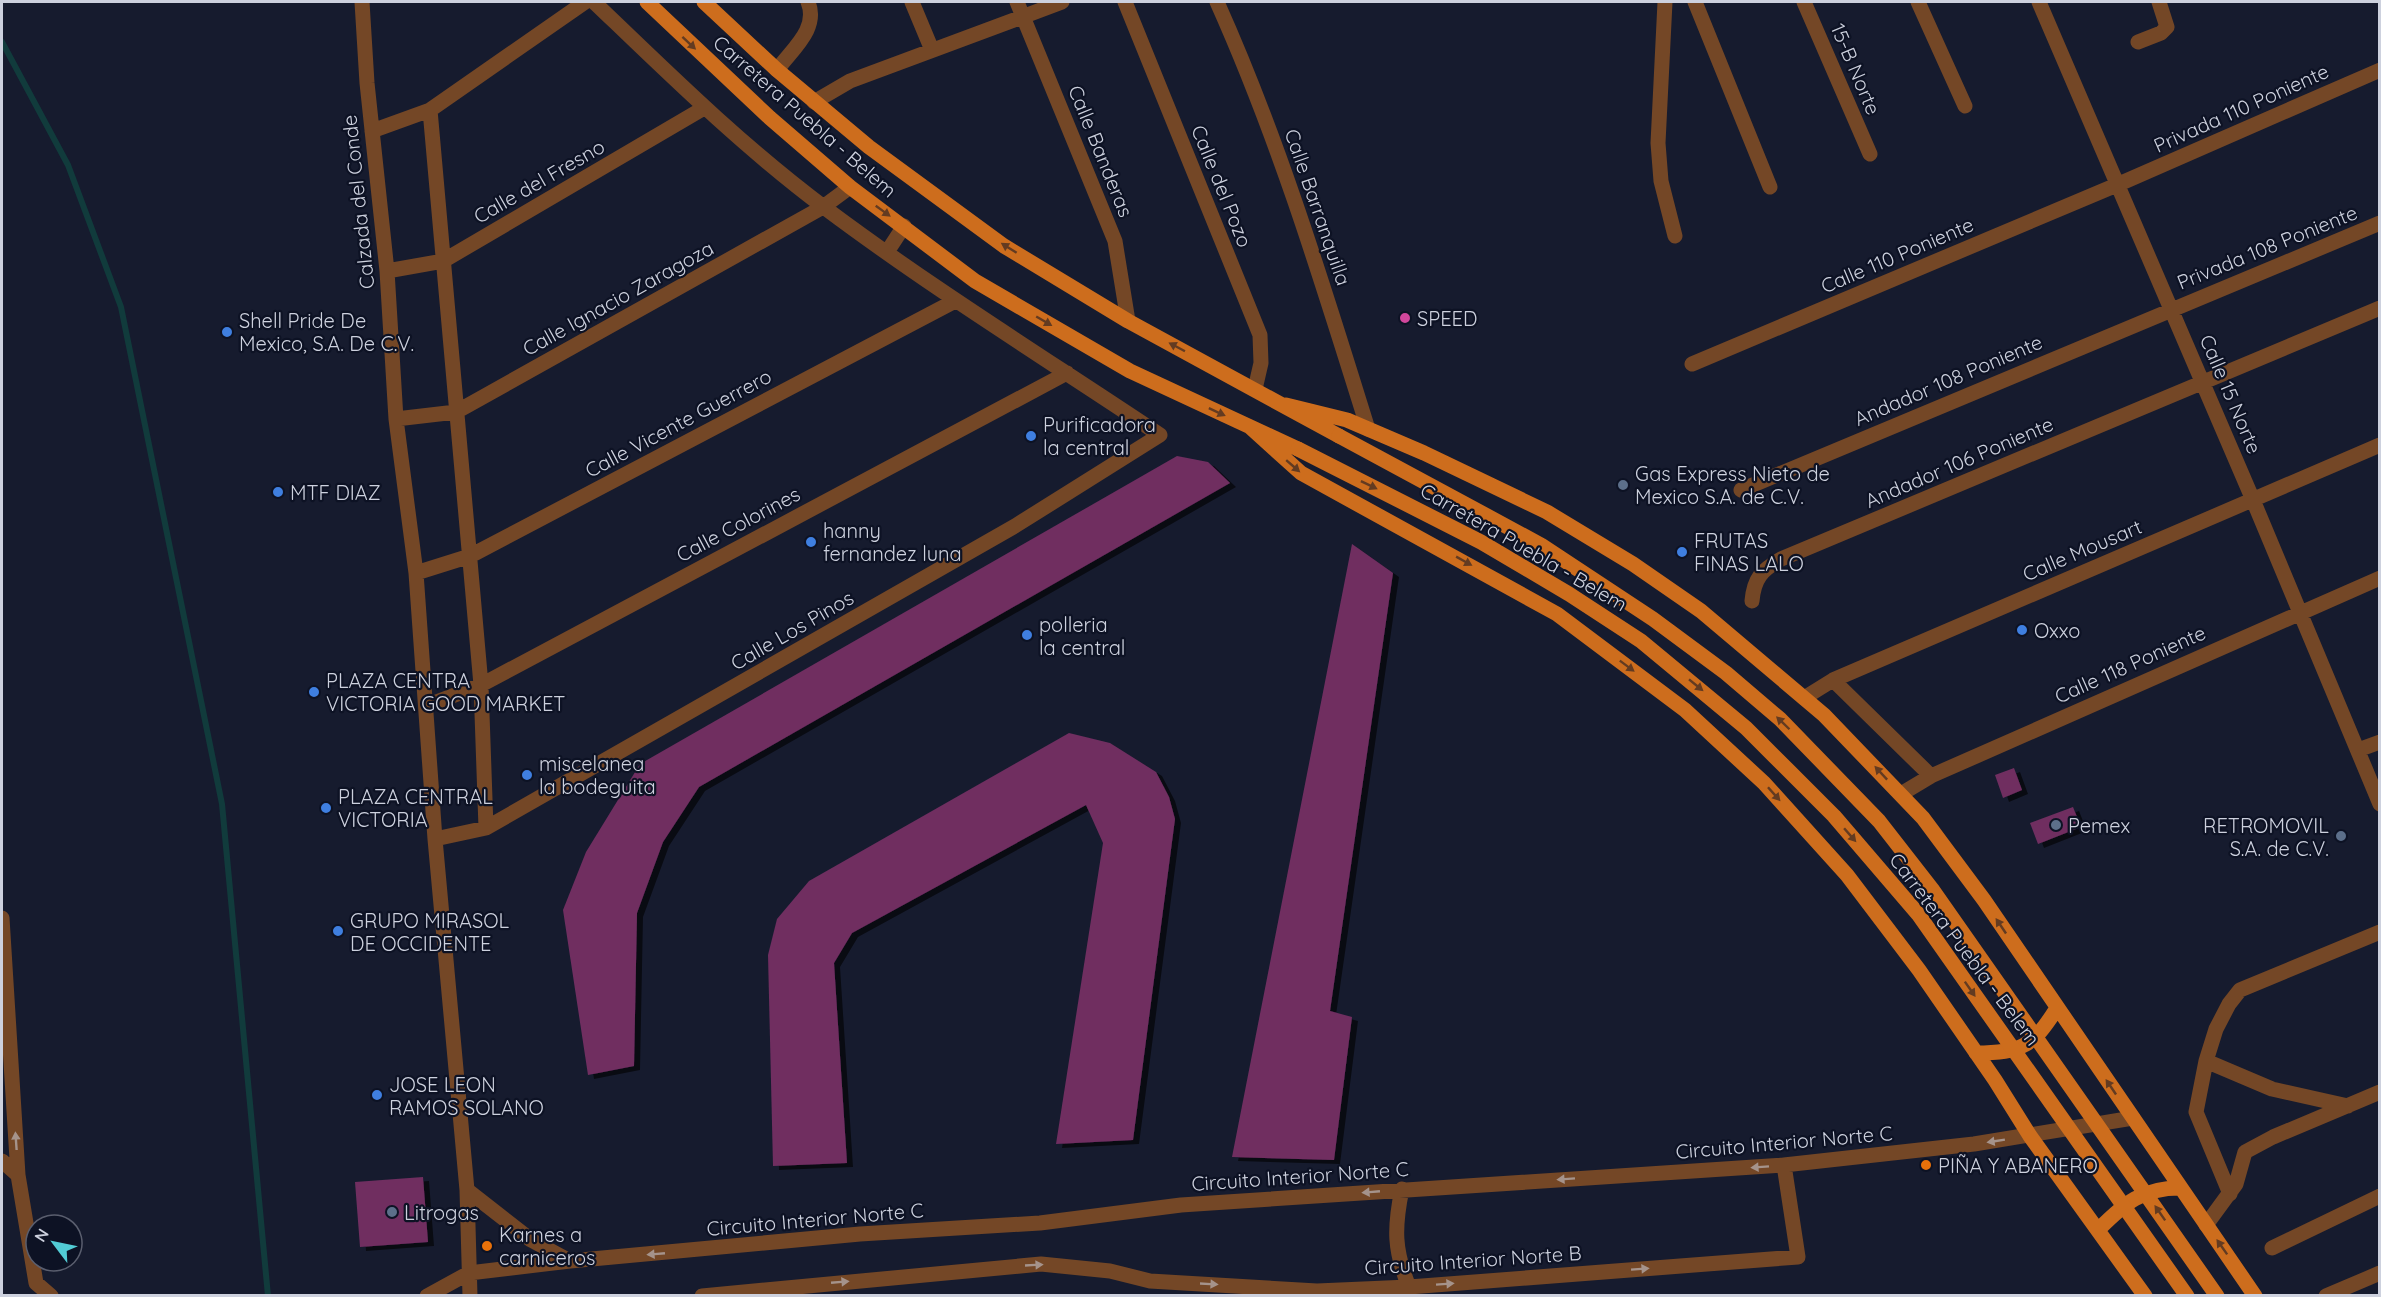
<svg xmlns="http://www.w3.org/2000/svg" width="2381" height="1297" viewBox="0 0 2381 1297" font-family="Quicksand,sans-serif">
	<defs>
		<filter id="shadow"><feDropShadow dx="6" dy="4" stdDeviation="0" flood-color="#0009"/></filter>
	</defs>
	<rect width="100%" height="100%" fill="#161b2e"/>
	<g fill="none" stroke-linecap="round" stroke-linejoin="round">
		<path stroke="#113b3c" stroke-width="6" d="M 2,42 L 68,165 L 121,307 L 222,804 L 268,1296"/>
	</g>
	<path fill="#6f2e60" filter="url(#shadow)" d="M 1177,456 L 1208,462 L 1230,483 L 699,787 L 663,842 L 637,913 L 634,1066 L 588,1075 L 563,910 L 586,852 L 640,764 Z
		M 1352,544 L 1393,573 L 1330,1011 L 1352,1017 L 1334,1160 L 1232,1157 Z
		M 1069,733 L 1110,743 L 1156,772 L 1169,797 L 1175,819 L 1133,1140 L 1056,1144 L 1103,843 L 1086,805 L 852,933 L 834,963 L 847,1163 L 773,1166 L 768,955 L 777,919 L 809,881 Z
		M 2014,768 L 2022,790 L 2003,798 L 1995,775 Z
		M 2073,807 L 2081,827 L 2038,844 L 2030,823 Z
		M 423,1177 L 428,1242 L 360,1247 L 355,1182 Z"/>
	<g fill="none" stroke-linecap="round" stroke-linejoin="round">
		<path stroke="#744726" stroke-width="15" d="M 362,2 L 367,83 L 387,271 L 396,419 L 416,573 L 435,839 L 467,1190 L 470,1296
			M 912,2 L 932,50
			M 1017,2 L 1115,241 L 1128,321
			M 1125,2 L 1260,335 L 1261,363 L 1255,389
			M 1217,2 C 1279,140 1323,285 1368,429
			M 1665,2 L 1658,143 L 1661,181 L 1675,236
			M 1695,2 L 1770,187
			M 1804,2 L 1870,154
			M 1918,2 L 1965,106
			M 2039,2 L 2253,500 L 2380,804
			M 2138,42 L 2161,33 L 2167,27 L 2159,2
			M 777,70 C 792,49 819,29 808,2
			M 814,102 L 850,81 L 1062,2
			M 430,110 L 481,685 L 486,828
			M 372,131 L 430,110 L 585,2
			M 887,252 L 904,226
			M 387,271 L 443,261 L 704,108
			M 1692,364 L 2119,184 L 2380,70
			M 396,419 L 456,412 L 823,207 L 850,187
			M 1741,490 L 2380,223
			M 416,573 L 470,556 L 955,301
			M 1752,601 C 1754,578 1762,570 1781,559 L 2380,308
			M 1833,680 L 1931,776
			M 1804,698 L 1833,680 L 2380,445
			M 426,706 L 481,685 L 1067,373
			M 2358,750 L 2380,742
			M 1901,794 L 1931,776 L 2380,578
			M 435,839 L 486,828 L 1015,526 L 1160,435 C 1048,360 933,289 825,208 C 742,146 668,73 594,2
			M 2,918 L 18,1175 L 36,1283 L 51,1296
			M 2206,1061 L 2272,1089 L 2348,1106
			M 2,1161 L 18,1175
			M 1402,1189 C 1394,1228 1394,1250 1409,1287
			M 467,1190 L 531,1240 L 570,1261
			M 2230,1194 L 2196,1112 L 2206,1061 L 2216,1029 L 2229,1004 L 2240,990 L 2380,932
			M 2206,1225 L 2236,1184 L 2245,1152 L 2273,1137 L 2380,1092
			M 2272,1248 L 2380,1196
			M 427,1296 L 469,1273 L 570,1261 L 860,1234 L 1040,1223 L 1181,1205 L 1784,1165 L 1974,1144 L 2133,1118
			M 702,1296 L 1041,1264 L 1110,1271 L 1150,1281 L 1317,1291 L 1409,1287 L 1798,1257 L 1784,1165
			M 2326,1296 L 2380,1273"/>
		<path stroke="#cd6d1d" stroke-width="15" d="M 647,2 L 770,118 L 850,187 L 975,281 L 1130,371 L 1298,449
			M 704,2 L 777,70 L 869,147 L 1004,246 L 1128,321 L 1339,436
			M 1286,405 L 1347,420 L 1424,453 L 1547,512 L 1633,564 L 1701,611 L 1824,715 L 1923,818 L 1984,900 L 2255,1296
			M 1250,427 L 1301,473 L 1557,614 L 1685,710 L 1764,783 L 1847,875 L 1919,970 L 1995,1080 L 2030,1136 L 2145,1296
			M 1976,1053 C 2022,1053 2033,1046 2057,1008
			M 2099,1229 C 2125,1203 2142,1188 2180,1188"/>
		<path stroke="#cd6d1d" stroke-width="15" d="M 1339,436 L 1541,545 L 1653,619 L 1726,673 L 1780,719 L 1879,821 L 1932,889 L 2217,1296
			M 1298,449 L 1481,542 L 1569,594 L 1641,641 L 1746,728 L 1834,816 L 1918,914 L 2187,1296"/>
	</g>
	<defs><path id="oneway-solid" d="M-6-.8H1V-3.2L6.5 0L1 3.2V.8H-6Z" transform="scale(1.5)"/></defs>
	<g fill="#633b21">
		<use href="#oneway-solid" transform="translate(689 43) rotate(43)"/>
		<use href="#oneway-solid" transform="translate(883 211) rotate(36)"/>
		<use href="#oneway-solid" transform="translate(1009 248) rotate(-148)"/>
		<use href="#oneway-solid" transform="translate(1044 321) rotate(30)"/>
		<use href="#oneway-solid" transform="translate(1177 347) rotate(-152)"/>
		<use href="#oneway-solid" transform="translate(1217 412) rotate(25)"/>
		<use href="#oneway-solid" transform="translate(1293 466) rotate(41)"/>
		<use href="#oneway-solid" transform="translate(1369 485) rotate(26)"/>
		<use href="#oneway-solid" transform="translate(1464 561) rotate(29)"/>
		<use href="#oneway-solid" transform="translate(1627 666) rotate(37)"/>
		<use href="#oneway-solid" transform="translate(1696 685) rotate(39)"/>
		<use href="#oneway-solid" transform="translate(1783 723) rotate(-136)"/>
		<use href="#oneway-solid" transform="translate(1881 773) rotate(-133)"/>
		<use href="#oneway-solid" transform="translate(1774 794) rotate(48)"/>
		<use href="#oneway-solid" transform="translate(1850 835) rotate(49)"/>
		<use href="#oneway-solid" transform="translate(2001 926) rotate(-124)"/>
		<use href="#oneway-solid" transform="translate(1970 989) rotate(55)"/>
		<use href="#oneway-solid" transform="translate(2111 1087) rotate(-124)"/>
		<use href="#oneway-solid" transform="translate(2160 1213) rotate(-125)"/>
		<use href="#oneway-solid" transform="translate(2222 1247) rotate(-125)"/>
	</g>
	<g fill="#a5938b">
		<use href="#oneway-solid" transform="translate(16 1141) rotate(-94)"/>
		<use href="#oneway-solid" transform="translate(1996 1141) rotate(171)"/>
		<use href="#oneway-solid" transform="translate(1760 1167) rotate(176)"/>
		<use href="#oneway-solid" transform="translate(1566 1179) rotate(176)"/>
		<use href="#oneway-solid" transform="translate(1371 1192) rotate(175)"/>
		<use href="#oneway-solid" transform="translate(656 1254) rotate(175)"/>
		<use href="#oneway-solid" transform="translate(1034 1265) rotate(-3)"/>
		<use href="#oneway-solid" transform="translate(1640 1269) rotate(-4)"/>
		<use href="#oneway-solid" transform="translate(840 1282) rotate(-5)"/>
		<use href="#oneway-solid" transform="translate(1209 1284) rotate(3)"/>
		<use href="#oneway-solid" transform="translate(1445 1284) rotate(-4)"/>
	</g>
	<circle fill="#d1479c" stroke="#0d1224" stroke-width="2" cx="1405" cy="318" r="6"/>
	<g fill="#3f7fe0" stroke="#0d1224" stroke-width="2">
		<circle cx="227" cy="332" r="6"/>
		<circle cx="1031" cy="436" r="6"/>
		<circle cx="278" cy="492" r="6"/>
		<circle cx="811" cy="542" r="6"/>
		<circle cx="1682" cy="552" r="6"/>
		<circle cx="2022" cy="630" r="6"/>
		<circle cx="1027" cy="635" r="6"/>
		<circle cx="314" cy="692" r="6"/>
		<circle cx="527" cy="775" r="6"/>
		<circle cx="326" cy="808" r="6"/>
		<circle cx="338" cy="931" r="6"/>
		<circle cx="377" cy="1095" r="6"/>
	</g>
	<g fill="#5c6f8a" stroke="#0d1224" stroke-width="2">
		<circle cx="1623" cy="485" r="6"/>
		<circle cx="2056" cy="825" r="6"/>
		<circle cx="2341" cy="836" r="6"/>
		<circle cx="392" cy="1212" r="6"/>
	</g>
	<g fill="#e8710a" stroke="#0d1224" stroke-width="2">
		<circle cx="1926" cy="1165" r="6"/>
		<circle cx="487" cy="1246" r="6"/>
	</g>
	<g text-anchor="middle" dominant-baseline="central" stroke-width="4.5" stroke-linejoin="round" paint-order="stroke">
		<g font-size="20" fill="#cdd1de" stroke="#0d1224">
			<text transform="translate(1856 69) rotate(67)">15-B Norte</text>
			<text transform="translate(2241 108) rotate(-24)">Privada 110 Poniente</text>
			<text transform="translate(805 116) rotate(41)">Carretera Puebla - Belem</text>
			<text transform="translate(1101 151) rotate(68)">Calle Banderas</text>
			<text transform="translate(539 181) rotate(-30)">Calle del Fresno</text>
			<text transform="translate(1222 186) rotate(68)">Calle del Pozo</text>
			<text transform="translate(358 202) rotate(-96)">Calzada del Conde</text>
			<text transform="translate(1318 207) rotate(71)">Calle Barranquilla</text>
			<text transform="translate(2267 247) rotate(-22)">Privada 108 Poniente</text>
			<text transform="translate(1897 255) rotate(-23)">Calle 110 Poniente</text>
			<text transform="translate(618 298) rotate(-29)">Calle Ignacio Zaragoza</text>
			<text transform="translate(1948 380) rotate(-23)">Andador 108 Poniente</text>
			<text transform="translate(2231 394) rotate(67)">Calle 15 Norte</text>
			<text transform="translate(678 423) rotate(-28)">Calle Vicente Guerrero</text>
			<text transform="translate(1959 462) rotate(-23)">Andador 106 Poniente</text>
			<text transform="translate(738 524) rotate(-28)">Calle Colorines</text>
			<text transform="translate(1524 547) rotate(30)">Carretera Puebla - Belem</text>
			<text transform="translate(2082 550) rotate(-23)">Calle Mousart</text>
			<text transform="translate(792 630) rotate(-30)">Calle Los Pinos</text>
			<text transform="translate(2130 664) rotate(-24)">Calle 118 Poniente</text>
			<text transform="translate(1965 949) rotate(53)">Carretera Puebla - Belem</text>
			<text transform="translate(1784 1142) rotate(-5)">Circuito Interior Norte C</text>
			<text transform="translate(1300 1176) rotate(-4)">Circuito Interior Norte C</text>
			<text transform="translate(815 1219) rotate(-5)">Circuito Interior Norte C</text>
			<text transform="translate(1473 1260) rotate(-4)">Circuito Interior Norte B</text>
		</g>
		<g font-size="20" fill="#cdd1de" stroke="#0d1224" text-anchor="start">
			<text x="1417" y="318">SPEED</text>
			<text x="239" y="320">Shell Pride De<tspan x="239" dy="23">Mexico, S.A. De C.V.</tspan></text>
			<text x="1043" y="424">Purificadora<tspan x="1043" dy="23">la central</tspan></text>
			<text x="1635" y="473">Gas Express Nieto de<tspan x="1635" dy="23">Mexico S.A. de C.V.</tspan></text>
			<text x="290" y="492">MTF DIAZ</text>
			<text x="823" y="530">hanny<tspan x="823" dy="23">fernandez luna</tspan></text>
			<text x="1694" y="540">FRUTAS<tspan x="1694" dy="23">FINAS LALO</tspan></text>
			<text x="1039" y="624">polleria<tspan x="1039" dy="23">la central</tspan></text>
			<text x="2034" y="630">Oxxo</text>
			<text x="326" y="680">PLAZA CENTRA<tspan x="326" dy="23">VICTORIA GOOD MARKET</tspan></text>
			<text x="539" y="763">miscelanea<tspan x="539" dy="23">la bodeguita</tspan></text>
			<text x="338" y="796">PLAZA CENTRAL<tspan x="338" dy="23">VICTORIA</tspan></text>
			<text x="2068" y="825">Pemex</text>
			<text x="2329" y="825" text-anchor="end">RETROMOVIL<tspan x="2329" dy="23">S.A. de C.V.</tspan></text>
			<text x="350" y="920">GRUPO MIRASOL<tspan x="350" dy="23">DE OCCIDENTE</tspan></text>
			<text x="389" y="1084">JOSE LEON<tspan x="389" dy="23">RAMOS SOLANO</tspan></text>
			<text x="1938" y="1165">PIÑA Y ABANERO</text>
			<text x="404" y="1212">Litrogas</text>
			<text x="499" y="1234">Karnes a<tspan x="499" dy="23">carniceros</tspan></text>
		</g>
	</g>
	<rect width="2381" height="1297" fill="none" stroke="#cdd1de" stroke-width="6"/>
	<g transform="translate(54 1243) rotate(302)"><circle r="28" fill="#0d1224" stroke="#5a5e6e" stroke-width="1.5"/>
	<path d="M0-4.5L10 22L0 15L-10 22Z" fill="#52ccd5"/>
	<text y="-9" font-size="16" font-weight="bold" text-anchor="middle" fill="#cdd1de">N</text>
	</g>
</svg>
